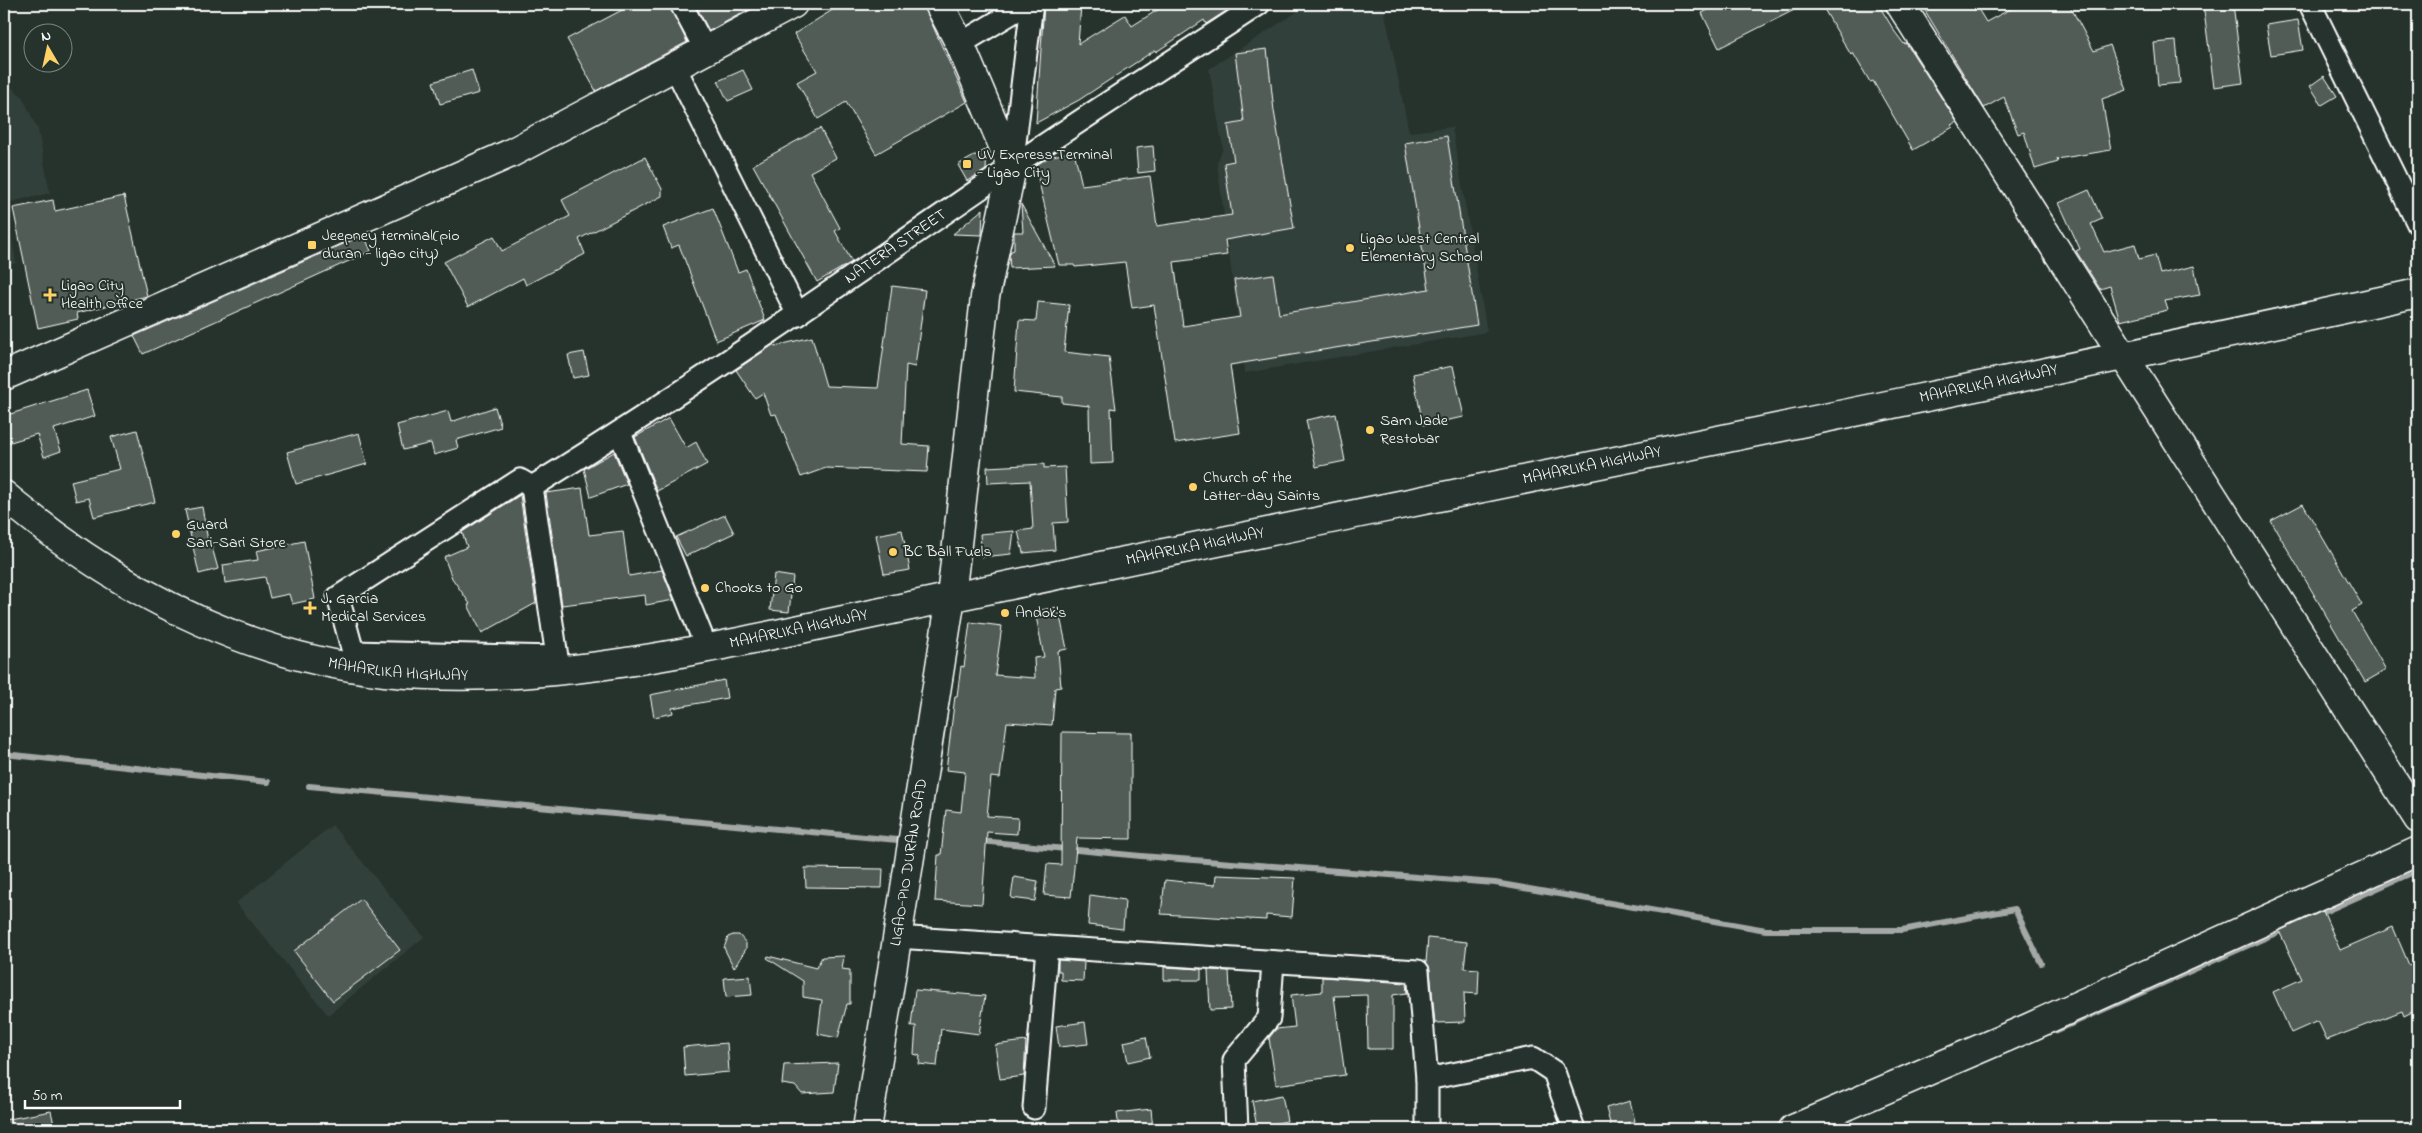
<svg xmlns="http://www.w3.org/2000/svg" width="2422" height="1133" viewBox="0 0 2422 1133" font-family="'Indie Flower',sans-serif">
	<rect width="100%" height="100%" fill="#26332d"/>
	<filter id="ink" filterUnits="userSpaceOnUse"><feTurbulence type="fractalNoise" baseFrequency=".02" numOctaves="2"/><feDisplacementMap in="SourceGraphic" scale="10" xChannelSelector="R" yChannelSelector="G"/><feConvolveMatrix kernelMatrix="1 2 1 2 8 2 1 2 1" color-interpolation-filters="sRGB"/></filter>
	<g filter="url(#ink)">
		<path fill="#333f3a" d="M 1309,4 L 1383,4 L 1409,132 L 1452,127 L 1487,332 L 1245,373 L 1217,163 L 1223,148 L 1209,69 Z
			M 4,82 L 22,96 L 38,130 L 50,193 L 6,203 L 16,263 L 4,266 Z
			M 332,825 L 424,937 L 328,1015 L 236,903 Z"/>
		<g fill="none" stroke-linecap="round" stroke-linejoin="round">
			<path stroke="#a4a9a7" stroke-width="6" d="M 4,754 L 268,782
				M 309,786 L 898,840
				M 980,841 L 1141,856 L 1495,883 L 1766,930 L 1902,930 L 2015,909 L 2041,963
				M 2317,915 L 2418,870
				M 2055,1031 L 2287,928"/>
		</g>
		<path fill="#515c57" stroke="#fff" d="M 619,4 L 669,4 L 687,42 L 596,91 L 567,39 L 622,10 Z
			M 695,4 L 751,4 L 753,7 L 709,31 Z
			M 842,4 L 923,4 L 967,102 L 876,154 L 846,102 L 818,119 L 797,82 L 817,71 L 794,34 Z
			M 1044,4 L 1081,5 L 1078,44 L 1125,15 L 1132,26 L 1167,4 L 1237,4 L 1206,24 L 1204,20 L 1156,52 L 1155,50 L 1079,100 L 1036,123 Z
			M 1720,4 L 1806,4 L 1719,48 L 1702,13 Z
			M 1821,4 L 1878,4 L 1895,32 L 1904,44 L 1906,43 L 1957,122 L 1951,125 L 1953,127 L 1913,150 L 1873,81 L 1870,82 L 1853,53 L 1851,55 Z
			M 1921,4 L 1975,4 L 1986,22 L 2020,4 L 2069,4 L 2094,51 L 2110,45 L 2127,90 L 2102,99 L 2111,150 L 2057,159 L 2058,162 L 2035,169 L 2024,132 L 2018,134 L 2004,97 L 1984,108 Z
			M 2203,4 L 2233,4 L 2243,83 L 2214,87 Z
			M 2298,20 L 2303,50 L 2271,55 L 2266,25 Z
			M 2176,41 L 2180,83 L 2158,85 L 2154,43 Z
			M 1267,49 L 1274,111 L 1294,228 L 1225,240 L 1227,255 L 1174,262 L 1183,326 L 1240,317 L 1234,280 L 1273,274 L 1279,314 L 1429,289 L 1405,143 L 1447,136 L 1477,325 L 1230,365 L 1240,433 L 1175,443 L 1154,305 L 1132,308 L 1125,262 L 1075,267 L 1074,265 L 1059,265 L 1035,166 L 1049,157 L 1074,151 L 1082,185 L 1150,176 L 1157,226 L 1232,215 L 1224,163 L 1234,161 L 1228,125 L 1244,122 L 1235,53 Z
			M 472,70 L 479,93 L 440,104 L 433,82 Z
			M 743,70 L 753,90 L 728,101 L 718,81 Z
			M 2324,76 L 2337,96 L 2322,105 L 2310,86 Z
			M 820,128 L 836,158 L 810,172 L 840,228 L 835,231 L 852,262 L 817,282 L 753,165 Z
			M 1153,146 L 1155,171 L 1138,173 L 1136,148 Z
			M 987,149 L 986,170 L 967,181 L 958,165 Z
			M 645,157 L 662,189 L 662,196 L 579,239 L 585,254 L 526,285 L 523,278 L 468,307 L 444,262 L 494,236 L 502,251 L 570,216 L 562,200 Z
			M 2089,190 L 2102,219 L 2091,224 L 2104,252 L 2135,244 L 2139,259 L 2155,255 L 2160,274 L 2194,266 L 2200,295 L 2165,301 L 2168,310 L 2120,321 L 2110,286 L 2100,289 L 2076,251 L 2080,249 L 2059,203 Z
			M 124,196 L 147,296 L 77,313 L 78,319 L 38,328 L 13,208 L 53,200 L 55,211 Z
			M 1021,204 L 1055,266 L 1010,268 L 1009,256 L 1011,251 L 1014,250 L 1014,232 L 1023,232 Z
			M 713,208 L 738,272 L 746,269 L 765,320 L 716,341 L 679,245 L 671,248 L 663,227 Z
			M 983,209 L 982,235 L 953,234 Z
			M 364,235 L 371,251 L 143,354 L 134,336 Z
			M 892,286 L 925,290 L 915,367 L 906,365 L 902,444 L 929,446 L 927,472 L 826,468 L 801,477 L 776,414 L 771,415 L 763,393 L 755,398 L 736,370 L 774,344 L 775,346 L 812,337 L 826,386 L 878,388 Z
			M 1038,302 L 1069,305 L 1064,352 L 1109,357 L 1116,409 L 1111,408 L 1113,463 L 1090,464 L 1089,406 L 1062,403 L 1062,397 L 1014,392 L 1019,320 L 1036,321 Z
			M 584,352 L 589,375 L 573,378 L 568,355 Z
			M 1453,366 L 1464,417 L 1423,425 L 1413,374 Z
			M 87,390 L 95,416 L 54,429 L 61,451 L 44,457 L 37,434 L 4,444 L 4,416 Z
			M 495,407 L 501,427 L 456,440 L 458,448 L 434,455 L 431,443 L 403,450 L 397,425 L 448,411 L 451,422 Z
			M 1336,414 L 1345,461 L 1316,467 L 1306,420 Z
			M 669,418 L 686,448 L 696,442 L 707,464 L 657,491 L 635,437 Z
			M 137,430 L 155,502 L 94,517 L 89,498 L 76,501 L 71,481 L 120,469 L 111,437 Z
			M 359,433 L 367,464 L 296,484 L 287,452 Z
			M 614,452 L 627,484 L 591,497 L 584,469 Z
			M 1044,464 L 1044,468 L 1065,467 L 1068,522 L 1053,523 L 1055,550 L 1023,553 L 1018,531 L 1033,529 L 1030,481 L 988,483 L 987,467 Z
			M 582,488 L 589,535 L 623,531 L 629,576 L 662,570 L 674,600 L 646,605 L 645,595 L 562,605 L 546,493 Z
			M 520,495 L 536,603 L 482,633 L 468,605 L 470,604 L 452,578 L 444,557 L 467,547 L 462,532 Z
			M 2303,504 L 2362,605 L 2352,611 L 2386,670 L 2365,682 L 2271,521 Z
			M 202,507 L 208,541 L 210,540 L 218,569 L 199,574 L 185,510 Z
			M 725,515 L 734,533 L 686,556 L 676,537 Z
			M 902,530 L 910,570 L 884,574 L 876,535 Z
			M 1014,531 L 1011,554 L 982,557 L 980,534 Z
			M 304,541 L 315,599 L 292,604 L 289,594 L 270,598 L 265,577 L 225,583 L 223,565 L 258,560 L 256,551 Z
			M 774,574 L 793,577 L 789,612 L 770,610 Z
			M 1058,607 L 1067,649 L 1058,651 L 1061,687 L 1055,688 L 1052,725 L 1007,722 L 1000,778 L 991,777 L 987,816 L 1018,818 L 1017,834 L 987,832 L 982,904 L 935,901 L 938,855 L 941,855 L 946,810 L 961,812 L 965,772 L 946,770 L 955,696 L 957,696 L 961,666 L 964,667 L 970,622 L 1002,626 L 995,675 L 1035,678 L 1034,658 L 1044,657 L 1035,611 Z
			M 724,680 L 727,698 L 672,708 L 673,713 L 654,717 L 650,695 Z
			M 1062,732 L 1131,733 L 1131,839 L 1077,838 L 1071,897 L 1044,895 L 1047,864 L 1061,865 Z
			M 805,868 L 883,869 L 882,888 L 806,887 Z
			M 1216,875 L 1295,878 L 1292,917 L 1266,915 L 1266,920 L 1161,914 L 1165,880 L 1215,885 Z
			M 1014,877 L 1038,881 L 1035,901 L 1011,898 Z
			M 1090,895 L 1125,900 L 1123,929 L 1088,925 Z
			M 361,899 L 400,950 L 333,1001 L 294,951 Z
			M 2323,911 L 2340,950 L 2393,927 L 2409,965 L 2418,961 L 2418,1009 L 2404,1016 L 2402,1011 L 2327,1040 L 2318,1021 L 2291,1033 L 2273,992 L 2302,979 L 2279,931 Z
			M 733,935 L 739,935 L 746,943 L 746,949 L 734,968 L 724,948 L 728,937 Z
			M 1428,938 L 1467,942 L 1464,968 L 1479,969 L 1478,994 L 1464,993 L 1465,1022 L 1435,1023 L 1430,970 L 1426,962 Z
			M 768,956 L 816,968 L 822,957 L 844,956 L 842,969 L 850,970 L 850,1004 L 847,1004 L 838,1038 L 818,1034 L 822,1000 L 803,997 L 803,981 L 767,958 Z
			M 1058,960 L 1084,962 L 1083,981 L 1061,980 L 1061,971 L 1058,971 Z
			M 1164,967 L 1201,969 L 1201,980 L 1164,980 Z
			M 1208,970 L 1229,971 L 1231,1009 L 1210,1010 Z
			M 750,976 L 752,995 L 726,997 L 724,978 Z
			M 1322,977 L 1406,983 L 1407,993 L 1393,995 L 1393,1049 L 1368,1049 L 1367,995 L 1334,996 L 1345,1075 L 1276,1085 L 1269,1038 L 1276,1029 L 1295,1027 L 1291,995 L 1322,992 Z
			M 915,990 L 985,996 L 979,1034 L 941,1029 L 937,1066 L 919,1064 L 920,1056 L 914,1054 L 916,1026 L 911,1026 Z
			M 1085,1022 L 1088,1044 L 1059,1047 L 1056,1026 Z
			M 1146,1037 L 1150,1057 L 1128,1062 L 1124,1042 Z
			M 1026,1041 L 1024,1076 L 1000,1079 L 995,1045 Z
			M 727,1043 L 729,1072 L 685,1076 L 683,1047 Z
			M 838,1063 L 834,1092 L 802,1094 L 795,1086 L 782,1084 L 784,1065 Z
			M 1282,1095 L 1287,1121 L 1257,1127 L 1252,1101 Z
			M 1630,1101 L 1635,1121 L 1611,1127 L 1606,1108 Z
			M 1151,1109 L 1153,1129 L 1119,1129 L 1117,1113 Z
			M 51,1111 L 55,1129 L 4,1129 L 4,1120 Z"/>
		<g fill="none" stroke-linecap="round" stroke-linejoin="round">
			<g stroke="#fff" stroke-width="25">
				<g id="street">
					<path d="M 681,4 L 706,51"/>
					<path d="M 2310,4 L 2418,224"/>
					<path d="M 960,44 L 1027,4"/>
					<path d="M 675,67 L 798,315"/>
					<path d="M 1012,167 L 1032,4"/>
					<path d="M 620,433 L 707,649"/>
					<path d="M 520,480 L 532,487 L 557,657 L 353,652 L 338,597 Z"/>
					<path id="s1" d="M 532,487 C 695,386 852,277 1010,168 C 1092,112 1176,59 1259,4"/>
					<path d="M 896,937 L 1418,971 L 1427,1079"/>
					<path d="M 1034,1108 L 1047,947"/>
					<path d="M 1237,1129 L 1234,1060 L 1269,1018 L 1273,962"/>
					<path d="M 1427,1129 L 1427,1079 L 1533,1058 L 1554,1072 L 1574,1129"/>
				</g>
			</g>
			<g stroke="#fff" stroke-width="31">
				<path id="secondary" d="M 939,4 L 960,44 L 1012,167 L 985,297 L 951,597
					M 1900,4 L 2418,819
					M 4,376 L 509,154 L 793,4
					M 1793,1129 L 2028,1028 L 2418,851"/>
			</g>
			<g stroke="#fff" stroke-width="31">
				<g id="primary">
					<path id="s2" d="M 867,1129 L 951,597"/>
				</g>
			</g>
			<g stroke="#fff" stroke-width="31">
				<g id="highway">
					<path id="s3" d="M 4,495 C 113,587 241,656 385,672 C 531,687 678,655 820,625 C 918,604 1016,583 1115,563 C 1550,474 1985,387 2418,293"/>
				</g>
			</g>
			<use href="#street" stroke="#26332d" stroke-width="21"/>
			<use href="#secondary" stroke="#26332d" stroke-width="28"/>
			<use href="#primary" stroke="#26332d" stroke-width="28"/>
			<use href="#highway" stroke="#26332d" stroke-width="28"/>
		</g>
	</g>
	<g fill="#ffd166" stroke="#26332d" stroke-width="2">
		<rect x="962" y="159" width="10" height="10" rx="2.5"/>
		<rect x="307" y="240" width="10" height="10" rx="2.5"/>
		<circle cx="1350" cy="248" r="5"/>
		<path d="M47.5 287.5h5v5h5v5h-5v5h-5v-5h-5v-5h5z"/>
		<circle cx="1370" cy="430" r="5"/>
		<circle cx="1193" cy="487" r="5"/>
		<circle cx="176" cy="534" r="5"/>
		<circle cx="893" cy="552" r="5"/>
		<circle cx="705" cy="588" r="5"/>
		<path d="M307.5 600.5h5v5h5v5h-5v5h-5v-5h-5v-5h5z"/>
		<circle cx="1005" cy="613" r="5"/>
	</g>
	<g text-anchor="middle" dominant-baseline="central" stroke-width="4" stroke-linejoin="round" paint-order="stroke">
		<g font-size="16" fill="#fff" stroke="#26332d" text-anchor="start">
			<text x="977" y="155">UV Express Terminal<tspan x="977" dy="18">- Ligao City</tspan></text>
			<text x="322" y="236">Jeepney terminal(pio<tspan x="322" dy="18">duran - ligao city)</tspan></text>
			<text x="1360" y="239">Ligao West Central<tspan x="1360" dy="18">Elementary School</tspan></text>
			<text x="61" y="286">Ligao City<tspan x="61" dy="18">Health Office</tspan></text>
			<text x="1380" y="421">Sam Jade<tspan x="1380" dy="18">Restobar</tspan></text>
			<text x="1203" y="478">Church of the<tspan x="1203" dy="18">Latter-day Saints</tspan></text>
			<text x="186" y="525">Guard<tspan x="186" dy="18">Sari-Sari Store</tspan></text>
			<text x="903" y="552">BC Ball Fuels</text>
			<text x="715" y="588">Chooks to Go</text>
			<text x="321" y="599">J. Garcia<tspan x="321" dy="18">Medical Services</tspan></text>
			<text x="1015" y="613">Andok's</text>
		</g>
		<g font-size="16" fill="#fff" stroke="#26332d">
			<text stroke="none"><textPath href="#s1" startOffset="436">NATERA STREET</textPath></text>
			<text stroke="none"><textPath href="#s3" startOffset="2059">MAHARLIKA HIGHWAY</textPath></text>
			<text stroke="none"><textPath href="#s3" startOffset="1654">MAHARLIKA HIGHWAY</textPath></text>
			<text stroke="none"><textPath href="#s3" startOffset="1249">MAHARLIKA HIGHWAY</textPath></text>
			<text stroke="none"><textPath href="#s3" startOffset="844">MAHARLIKA HIGHWAY</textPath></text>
			<text stroke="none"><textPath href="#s3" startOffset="439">MAHARLIKA HIGHWAY</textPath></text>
			<text stroke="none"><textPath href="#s2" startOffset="270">LIGAO-PIO DURAN ROAD</textPath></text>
		</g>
	</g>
	<rect width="2422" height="1133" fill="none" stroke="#26332d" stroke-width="20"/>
	<rect x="10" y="10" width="2402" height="1113" fill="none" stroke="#fff" stroke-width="2" filter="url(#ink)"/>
	<g transform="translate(48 48) rotate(351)"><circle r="24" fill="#26332d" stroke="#7d8581"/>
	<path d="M0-4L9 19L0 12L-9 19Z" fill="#ffd166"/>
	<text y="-8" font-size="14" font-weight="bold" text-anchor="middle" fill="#ffffff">N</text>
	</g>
	<path d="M25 1100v8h155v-8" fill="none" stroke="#ffffff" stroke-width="2.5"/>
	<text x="32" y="1100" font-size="15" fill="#ffffff" stroke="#26332d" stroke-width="4" paint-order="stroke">50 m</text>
</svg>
